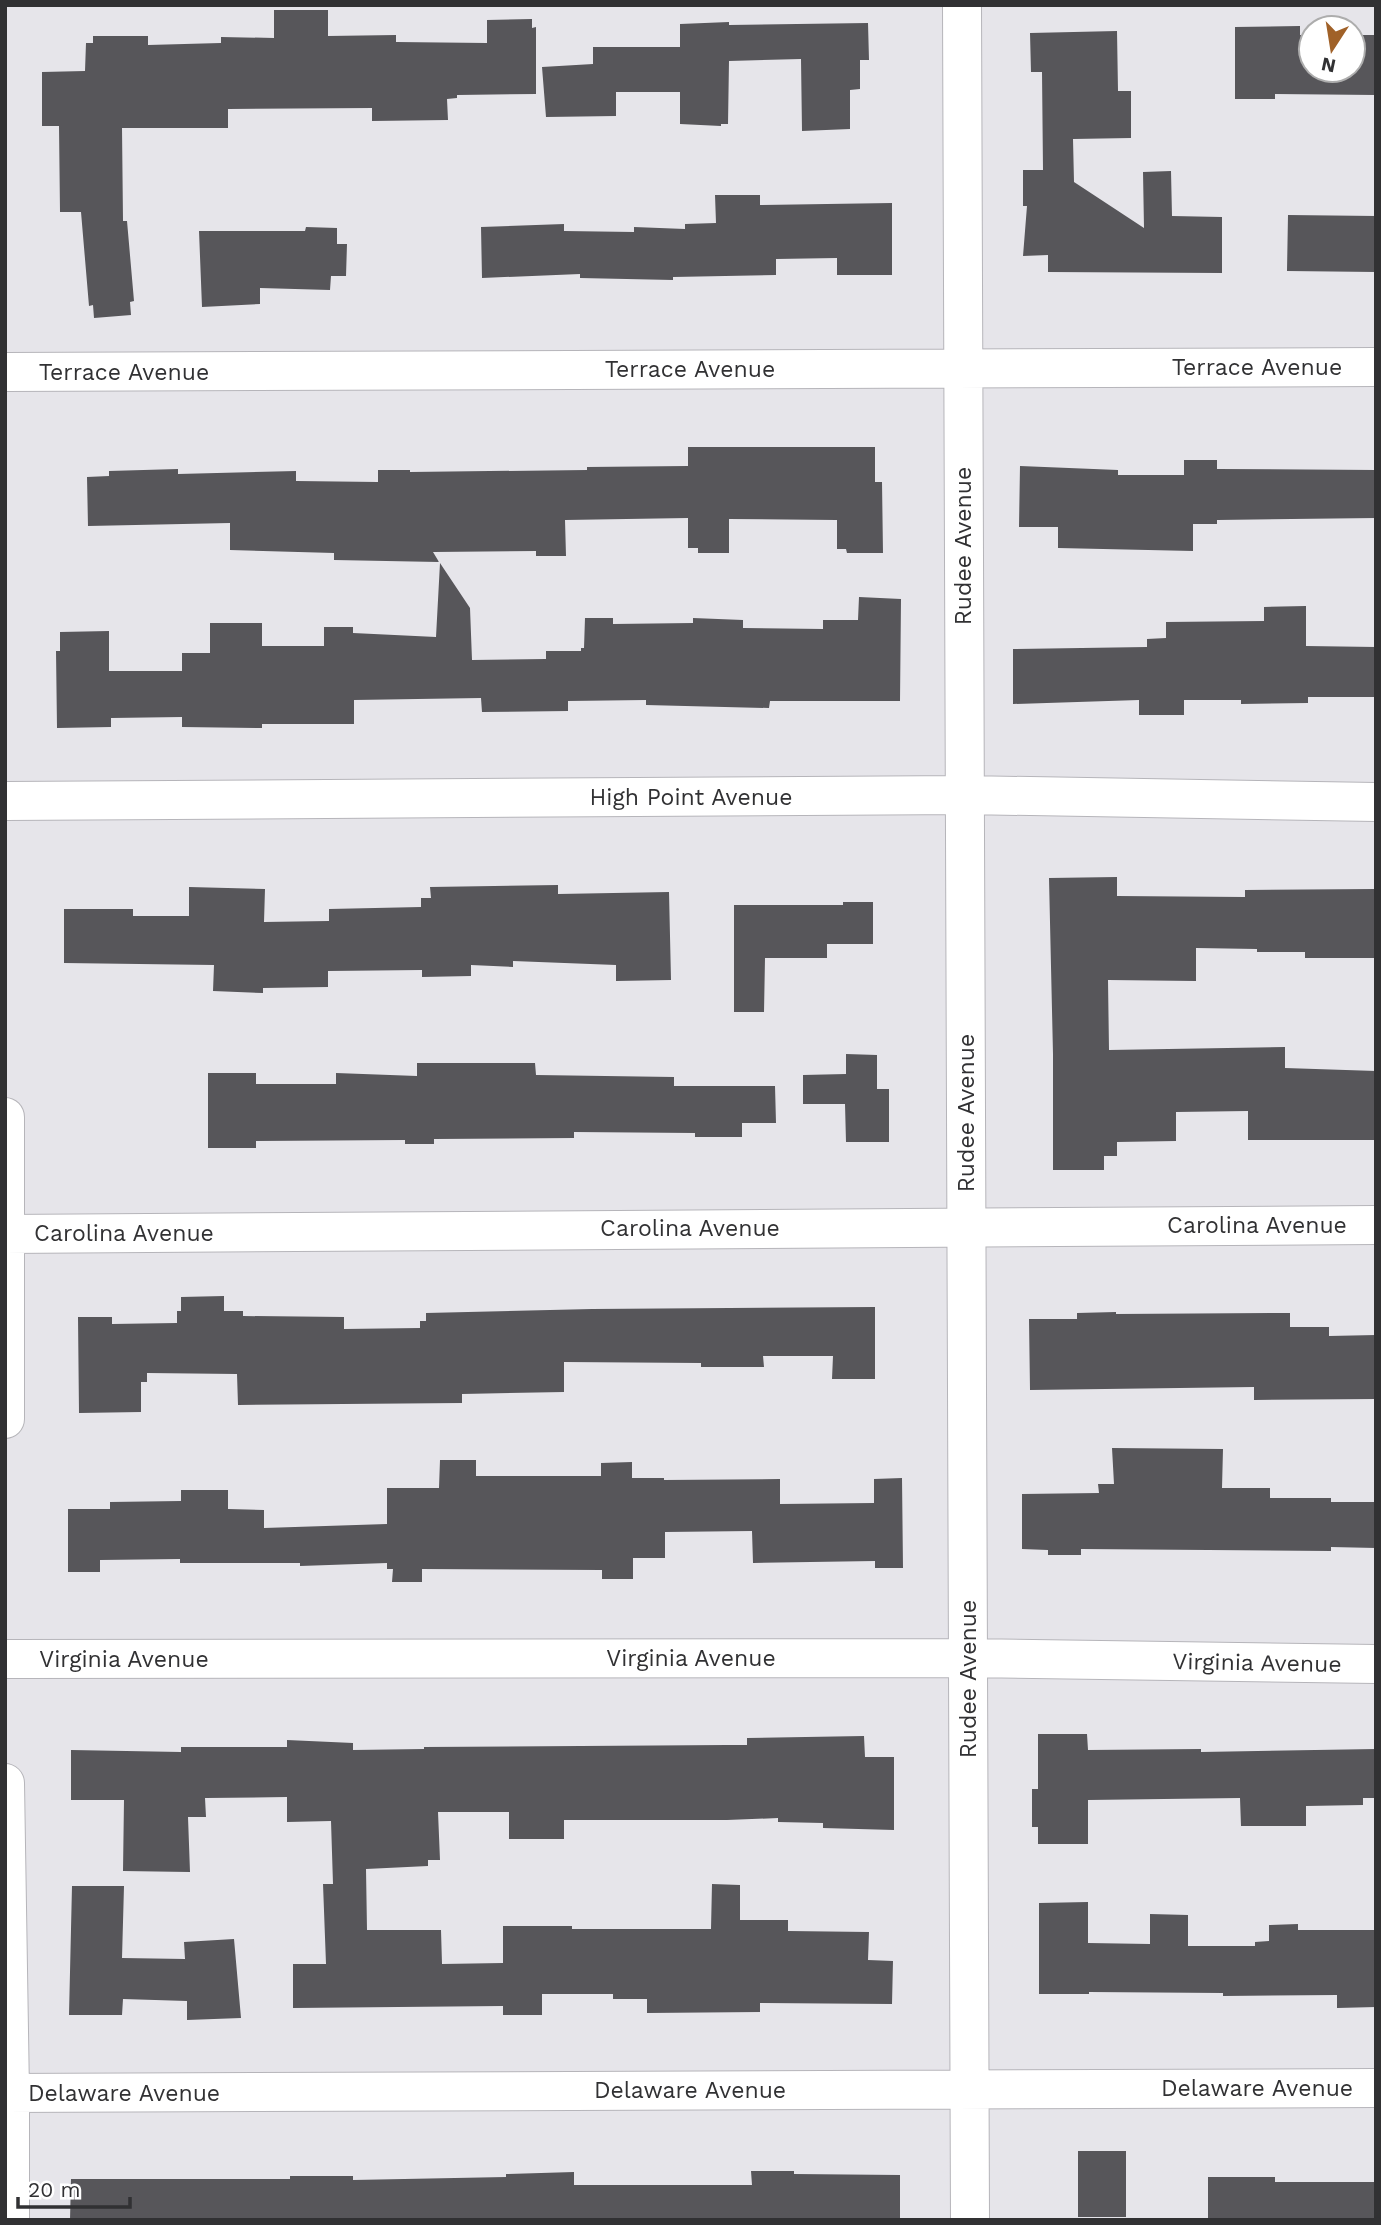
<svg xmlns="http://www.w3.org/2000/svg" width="1381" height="2225" viewBox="0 0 1381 2225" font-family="'Work Sans',sans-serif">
	<rect width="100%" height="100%" fill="#e6e5ea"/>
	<path fill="#57565a" d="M 274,10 L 328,10 L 328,36 L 396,35 L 396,42 L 487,43 L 487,20 L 532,19 L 532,28 L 536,27 L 536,94 L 457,95 L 457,98 L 447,99 L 448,120 L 372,121 L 372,108 L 228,109 L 228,128 L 122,128 L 123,221 L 127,221 L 134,301 L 130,302 L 131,315 L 94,318 L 93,305 L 89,306 L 81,212 L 60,212 L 59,126 L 42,126 L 42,72 L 85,71 L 86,43 L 93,43 L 93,36 L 148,36 L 148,45 L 221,43 L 221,37 L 274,38 Z
		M 729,22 L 729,25 L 868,23 L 869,60 L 860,60 L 860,89 L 850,90 L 850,129 L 802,131 L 801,59 L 729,61 L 728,124 L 721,124 L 721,126 L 680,124 L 680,92 L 616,92 L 616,116 L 546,117 L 542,67 L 593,64 L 593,47 L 680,47 L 680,24 Z
		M 1300,26 L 1300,35 L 1311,35 L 1311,70 L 1353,70 L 1353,35 L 1376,35 L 1376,95 L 1275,94 L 1275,99 L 1235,99 L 1235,27 Z
		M 1117,31 L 1118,91 L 1131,91 L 1131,138 L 1073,139 L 1074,182 L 1144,228 L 1143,172 L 1171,171 L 1172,216 L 1222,217 L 1222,273 L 1048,272 L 1048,255 L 1023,256 L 1027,206 L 1023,206 L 1023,170 L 1043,170 L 1042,72 L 1031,72 L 1030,33 Z
		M 715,195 L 760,195 L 760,205 L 892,203 L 892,275 L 837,275 L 837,258 L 776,259 L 776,275 L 673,277 L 673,280 L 580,278 L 580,274 L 482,278 L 481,227 L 564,224 L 564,231 L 634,232 L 634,227 L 685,229 L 685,224 L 716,223 Z
		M 1288,215 L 1376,216 L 1376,272 L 1287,271 Z
		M 306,227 L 337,228 L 337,244 L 347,244 L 346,276 L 331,276 L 330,290 L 260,288 L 260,304 L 202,307 L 199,231 L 305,231 Z
		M 688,447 L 875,447 L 875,482 L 882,482 L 883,553 L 847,553 L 846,549 L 837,549 L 837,520 L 729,519 L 729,553 L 698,553 L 698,548 L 688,548 L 688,518 L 565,520 L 566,556 L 536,556 L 536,551 L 433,552 L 439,562 L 334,560 L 334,553 L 230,550 L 230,523 L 88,526 L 87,477 L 109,476 L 109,471 L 178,469 L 178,474 L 296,471 L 296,481 L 378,482 L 378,470 L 410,470 L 410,472 L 587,470 L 587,467 L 688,466 Z
		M 1184,460 L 1217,460 L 1217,469 L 1376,470 L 1376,518 L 1217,520 L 1217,524 L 1193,524 L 1193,551 L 1058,548 L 1058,527 L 1019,527 L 1020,466 L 1118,470 L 1118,475 L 1184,475 Z
		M 440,563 L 470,608 L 472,660 L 546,659 L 546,651 L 581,651 L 581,648 L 584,648 L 585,618 L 613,618 L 613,624 L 693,623 L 693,618 L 743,620 L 743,628 L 823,629 L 823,620 L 858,620 L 859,597 L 901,599 L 900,701 L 770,701 L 769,708 L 646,705 L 646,700 L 568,701 L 568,711 L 482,712 L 481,698 L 354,700 L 354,724 L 262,724 L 262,728 L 182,727 L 182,717 L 111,718 L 111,727 L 57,728 L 56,651 L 60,651 L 60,632 L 109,631 L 109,671 L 182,671 L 182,653 L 210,653 L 210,623 L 262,623 L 262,646 L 324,646 L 324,627 L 353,627 L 353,633 L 436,637 Z
		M 1306,606 L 1306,646 L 1376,647 L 1376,697 L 1308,697 L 1308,703 L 1241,704 L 1241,700 L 1184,700 L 1184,715 L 1139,715 L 1139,700 L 1013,704 L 1013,649 L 1147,647 L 1147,639 L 1166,638 L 1166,622 L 1264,621 L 1264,607 Z
		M 1117,877 L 1117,896 L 1245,897 L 1245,890 L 1376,889 L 1376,958 L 1305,958 L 1305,952 L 1257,952 L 1257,949 L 1196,948 L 1196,981 L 1108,980 L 1109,1050 L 1285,1047 L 1285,1068 L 1376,1071 L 1376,1140 L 1248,1140 L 1248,1111 L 1176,1112 L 1176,1141 L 1117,1142 L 1117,1156 L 1104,1156 L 1104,1170 L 1053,1170 L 1053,1054 L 1049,878 Z
		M 558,885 L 558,894 L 669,892 L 671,980 L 616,981 L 616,965 L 513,961 L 513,967 L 471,965 L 471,976 L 422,977 L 422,970 L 328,971 L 328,987 L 263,988 L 263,993 L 213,991 L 214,965 L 64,963 L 64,909 L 133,909 L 133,916 L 189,916 L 189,887 L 265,889 L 264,922 L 329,921 L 329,909 L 421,907 L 421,898 L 431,898 L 430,887 Z
		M 843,902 L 873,902 L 873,944 L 827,944 L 827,958 L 765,958 L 764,1012 L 734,1012 L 734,905 L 843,905 Z
		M 846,1054 L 877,1055 L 877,1089 L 889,1089 L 889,1142 L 846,1142 L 845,1104 L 803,1104 L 803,1075 L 846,1074 Z
		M 417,1063 L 535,1063 L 536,1075 L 674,1077 L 674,1086 L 775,1086 L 776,1123 L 742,1123 L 742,1137 L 695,1137 L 695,1133 L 574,1132 L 574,1138 L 434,1139 L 434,1144 L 405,1144 L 405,1140 L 256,1141 L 256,1148 L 208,1148 L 208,1073 L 256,1073 L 256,1084 L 336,1084 L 336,1073 L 417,1076 Z
		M 224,1296 L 224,1311 L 243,1311 L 243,1316 L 344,1317 L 344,1329 L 420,1328 L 420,1321 L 426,1321 L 426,1313 L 592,1309 L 875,1307 L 875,1379 L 832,1379 L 833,1356 L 763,1356 L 764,1367 L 701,1367 L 701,1363 L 564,1362 L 564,1392 L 462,1394 L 462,1403 L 238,1405 L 237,1374 L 147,1373 L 147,1382 L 141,1382 L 141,1412 L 79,1413 L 78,1317 L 112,1317 L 112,1324 L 177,1323 L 177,1311 L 181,1311 L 181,1297 Z
		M 1116,1312 L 1116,1314 L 1290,1313 L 1290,1327 L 1329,1327 L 1329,1336 L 1376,1335 L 1376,1399 L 1254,1400 L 1254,1387 L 1030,1390 L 1029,1319 L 1077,1319 L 1077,1313 Z
		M 1112,1448 L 1223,1449 L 1222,1488 L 1270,1488 L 1270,1498 L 1331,1498 L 1331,1502 L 1376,1502 L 1376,1548 L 1331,1547 L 1331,1551 L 1081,1549 L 1081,1555 L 1048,1555 L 1048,1550 L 1022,1549 L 1022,1494 L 1099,1493 L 1098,1484 L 1114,1484 Z
		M 440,1460 L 476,1460 L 476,1476 L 601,1476 L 601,1463 L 632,1462 L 632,1478 L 664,1478 L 664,1480 L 780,1479 L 780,1504 L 874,1503 L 874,1479 L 902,1478 L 903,1568 L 875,1568 L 875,1561 L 753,1563 L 752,1531 L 665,1532 L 665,1558 L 633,1558 L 633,1579 L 602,1579 L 602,1570 L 422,1569 L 422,1582 L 392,1582 L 393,1569 L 387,1569 L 387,1563 L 300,1566 L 300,1563 L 180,1563 L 180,1559 L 100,1560 L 100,1572 L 68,1572 L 68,1509 L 110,1509 L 110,1502 L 181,1501 L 181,1490 L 228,1490 L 228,1509 L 264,1510 L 264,1528 L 387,1524 L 387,1488 L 439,1488 Z
		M 1038,1734 L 1087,1734 L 1088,1750 L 1201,1749 L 1201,1752 L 1376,1749 L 1376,1798 L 1363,1798 L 1363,1805 L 1306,1806 L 1306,1826 L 1241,1826 L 1240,1798 L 1088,1800 L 1088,1844 L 1038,1844 L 1038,1827 L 1032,1827 L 1032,1789 L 1038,1789 Z
		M 864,1736 L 865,1757 L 894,1757 L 894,1830 L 823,1828 L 823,1823 L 778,1822 L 778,1818 L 727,1820 L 564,1820 L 564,1839 L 509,1839 L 509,1812 L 438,1812 L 440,1860 L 428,1860 L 428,1866 L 366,1869 L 367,1930 L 441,1930 L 442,1964 L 503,1963 L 503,1926 L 572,1926 L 572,1929 L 711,1929 L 712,1884 L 740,1885 L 740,1920 L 788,1920 L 788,1931 L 869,1932 L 868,1960 L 893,1961 L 892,2004 L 760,2003 L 760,2012 L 647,2013 L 647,1999 L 613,1999 L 613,1994 L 542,1994 L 542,2015 L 503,2015 L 503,2006 L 293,2008 L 293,1964 L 326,1964 L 323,1884 L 333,1884 L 331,1821 L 287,1822 L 287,1797 L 205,1798 L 206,1817 L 188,1817 L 190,1872 L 123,1871 L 124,1800 L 71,1800 L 71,1750 L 181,1752 L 181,1747 L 287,1747 L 287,1740 L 353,1743 L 353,1750 L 424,1749 L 424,1747 L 727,1745 L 747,1745 L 747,1738 Z
		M 72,1886 L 124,1886 L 122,1958 L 185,1959 L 184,1942 L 234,1939 L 241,2018 L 187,2020 L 187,2001 L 123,1999 L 122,2015 L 69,2015 Z
		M 1088,1902 L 1088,1943 L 1150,1944 L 1150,1914 L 1188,1915 L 1188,1946 L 1255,1946 L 1255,1942 L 1269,1941 L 1269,1925 L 1298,1924 L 1298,1930 L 1376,1930 L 1376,2007 L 1337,2008 L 1337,1995 L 1223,1996 L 1223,1993 L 1089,1992 L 1089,1994 L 1039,1994 L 1039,1903 Z
		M 1078,2151 L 1126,2151 L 1126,2217 L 1078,2217 Z
		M 751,2171 L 794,2171 L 794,2174 L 900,2175 L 900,2220 L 70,2220 L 71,2179 L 290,2179 L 290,2176 L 353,2176 L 353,2180 L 506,2177 L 506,2174 L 574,2172 L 574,2185 L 752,2185 Z
		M 1208,2177 L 1275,2177 L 1275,2182 L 1376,2182 L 1376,2220 L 1208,2220 Z"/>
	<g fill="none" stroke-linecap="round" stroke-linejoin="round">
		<g stroke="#b6b5ba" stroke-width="40">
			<path id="minor" d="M 962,5 L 970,2220
				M 5,372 L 1376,367
				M 5,801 L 965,795 L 1376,802
				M 5,1117 L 5,1419
				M 5,1234 L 1376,1225
				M 5,1659 L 968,1658 L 1376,1664
				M 5,1783 L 10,2093 L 10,2220
				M 5,2093 L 1376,2088"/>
		</g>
		<use href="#minor" stroke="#fff" stroke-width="38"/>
	</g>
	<g text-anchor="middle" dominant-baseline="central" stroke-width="7" stroke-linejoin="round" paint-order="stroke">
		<g font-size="23" fill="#313133" stroke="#fff">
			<text x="1257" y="367">Terrace Avenue</text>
			<text x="690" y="369">Terrace Avenue</text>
			<text x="124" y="372">Terrace Avenue</text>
			<text transform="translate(963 546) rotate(-90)">Rudee Avenue</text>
			<text x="691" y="797">High Point Avenue</text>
			<text transform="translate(966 1113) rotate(-90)">Rudee Avenue</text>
			<text x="1257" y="1225">Carolina Avenue</text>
			<text x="690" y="1228">Carolina Avenue</text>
			<text x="124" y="1233">Carolina Avenue</text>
			<text x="691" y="1658">Virginia Avenue</text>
			<text x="124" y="1659">Virginia Avenue</text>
			<text transform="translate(1257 1663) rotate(1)">Virginia Avenue</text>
			<text transform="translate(968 1679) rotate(-90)">Rudee Avenue</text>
			<text x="1257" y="2088">Delaware Avenue</text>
			<text x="690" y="2090">Delaware Avenue</text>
			<text x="124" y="2093">Delaware Avenue</text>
		</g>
	</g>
	<rect width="1381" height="2225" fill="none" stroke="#313133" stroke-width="14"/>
	<g transform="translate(1332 49) rotate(192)"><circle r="33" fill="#ffffff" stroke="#adadad" stroke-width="2"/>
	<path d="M0-5L12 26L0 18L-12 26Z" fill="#a06128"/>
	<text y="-10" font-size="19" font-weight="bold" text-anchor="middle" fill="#313133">N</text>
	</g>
	<path d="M18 2197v10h112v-10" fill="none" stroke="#313133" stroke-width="3.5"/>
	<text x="28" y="2197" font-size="21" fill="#313133" stroke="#ffffff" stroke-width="5" paint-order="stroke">20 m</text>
</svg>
